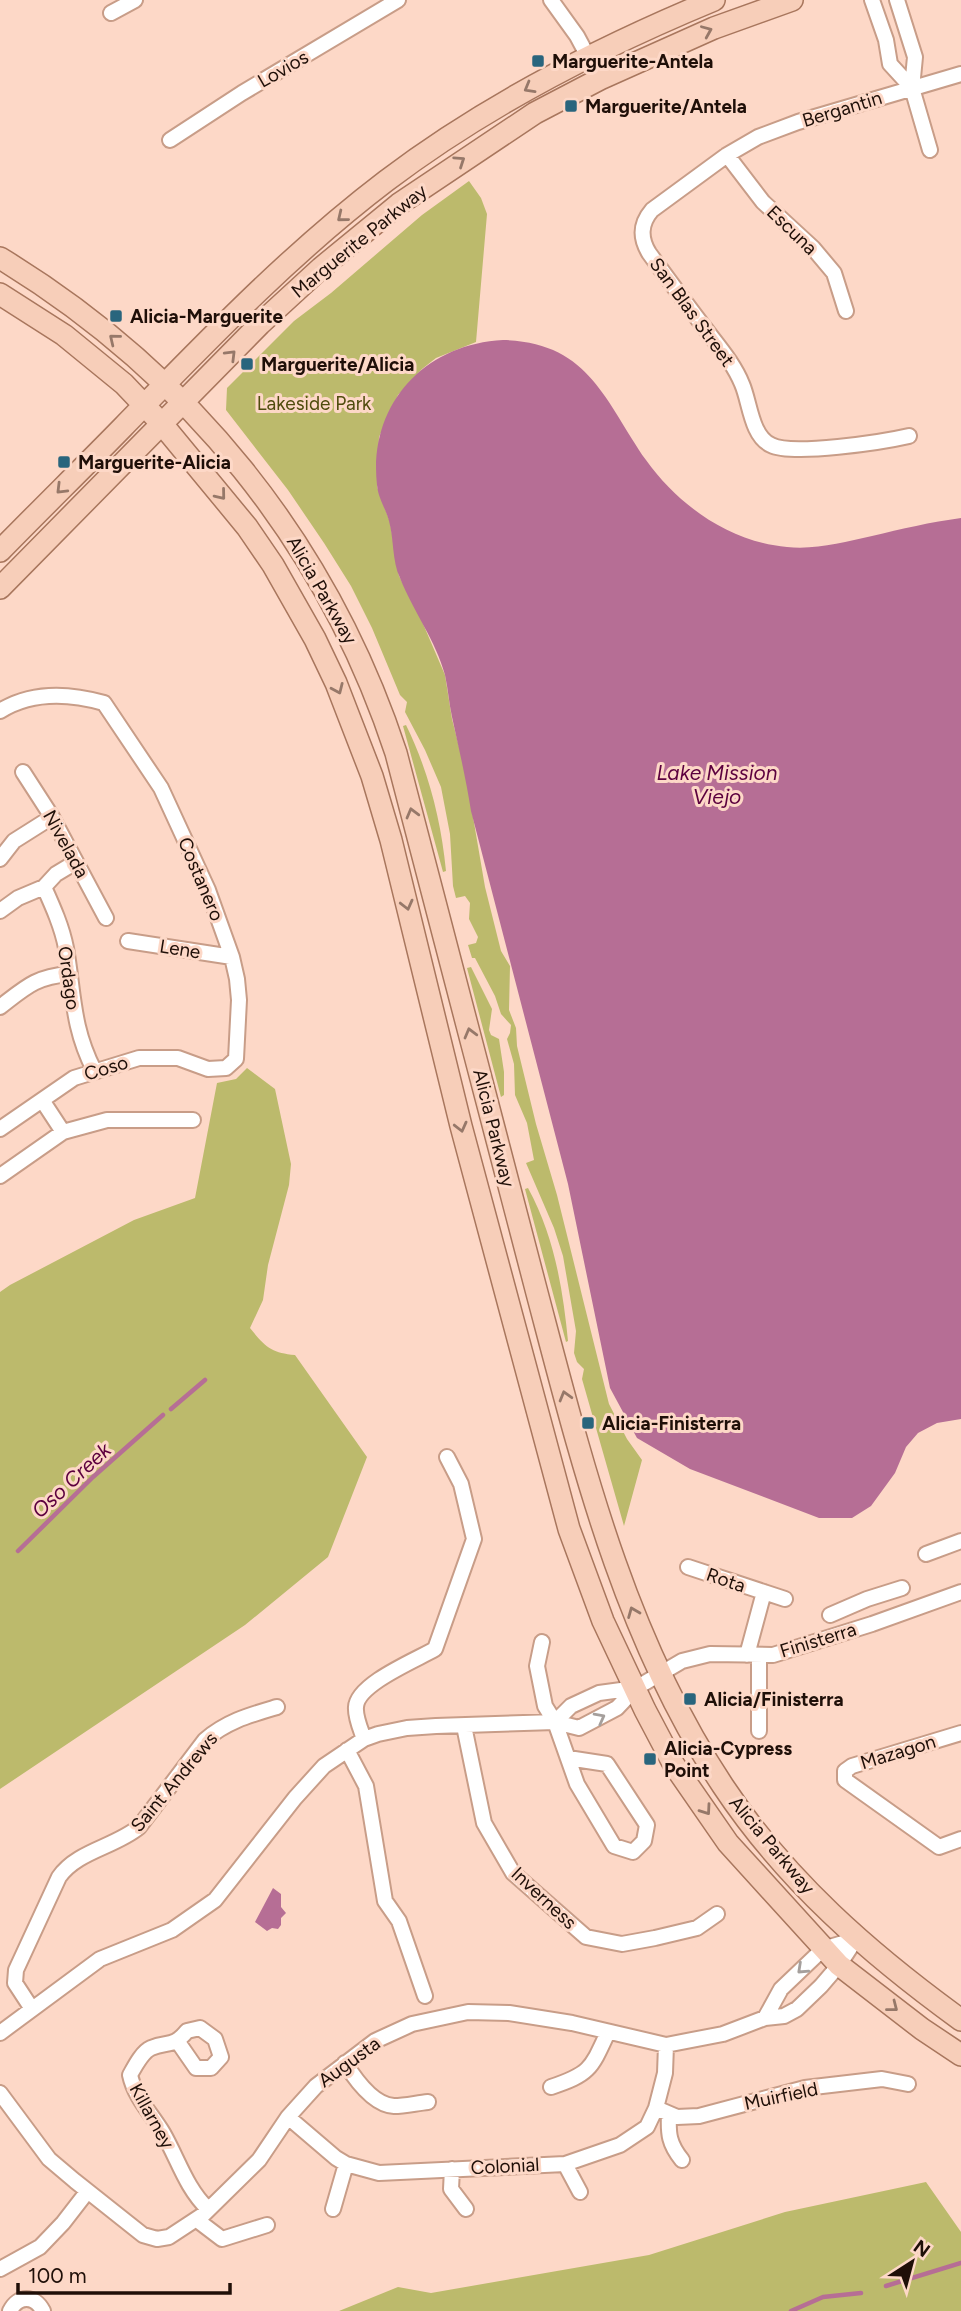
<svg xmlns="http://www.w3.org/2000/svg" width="961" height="2311" viewBox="0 0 961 2311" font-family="Figtree,sans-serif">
	<rect width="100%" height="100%" fill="#fdd8c7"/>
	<path fill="#bcba6c" d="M 469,181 L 481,198 L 487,214 L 476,342 L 436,358 L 422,369 L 398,395 L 379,437 L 377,487 L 390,522 L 399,576 L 421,619 L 445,675 L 452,719 L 465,770 L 485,887 L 501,951 L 510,966 L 509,1010 L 516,1028 L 517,1046 L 536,1124 L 557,1195 L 609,1404 L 627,1439 L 642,1460 L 624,1526 L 582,1379 L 584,1369 L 577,1362 L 574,1353 L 576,1331 L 563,1256 L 554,1228 L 526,1163 L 534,1160 L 527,1123 L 515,1095 L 514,1064 L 507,1039 L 510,1033 L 511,1025 L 501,1014 L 495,996 L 475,958 L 472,958 L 468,945 L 476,943 L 478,937 L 469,919 L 470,903 L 465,896 L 456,898 L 453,886 L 450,834 L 441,787 L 425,750 L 405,712 L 407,702 L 400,695 L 372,628 L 351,586 L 324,543 L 288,490 L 226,410 L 227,388 L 294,321 L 331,293 L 422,215 Z
		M 406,725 C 428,770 441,819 446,871 L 443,872 L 403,726 Z
		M 471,967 L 492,1009 L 489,1030 L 491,1035 L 499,1039 L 504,1072 L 504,1095 L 501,1097 L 467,968 Z
		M 247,1068 L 275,1089 L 291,1164 L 289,1185 L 268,1265 L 263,1300 L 250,1328 C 265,1347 272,1353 295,1355 L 367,1457 L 328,1557 L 245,1625 L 0,1789 L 0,1292 L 10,1285 L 134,1220 L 195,1198 L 217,1083 L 236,1079 Z
		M 528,1188 C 554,1235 563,1289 568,1341 L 566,1342 L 525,1189 Z
		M 926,2182 L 961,2232 L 961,2311 L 339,2311 L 398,2287 L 431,2293 L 649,2255 L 785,2212 Z"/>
	<path fill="#b66e95" d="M 503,340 C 589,342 605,401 646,460 C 679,506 730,542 787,547 C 816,550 844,542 872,536 C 901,529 931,522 961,518 L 961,1419 L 937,1423 L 918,1433 L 906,1447 L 895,1473 L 871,1506 L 852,1518 L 819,1518 L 690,1469 L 637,1438 L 610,1388 L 568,1184 L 471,811 C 466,779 459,749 452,717 C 449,703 448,689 445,675 C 436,641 413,611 400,578 C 392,561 394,539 389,521 C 386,509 378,498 377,485 C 368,405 424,344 503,340 Z
		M 273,1888 L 281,1894 L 281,1907 L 286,1913 L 281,1918 L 281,1925 L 278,1929 L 272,1928 L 267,1931 L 255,1922 Z"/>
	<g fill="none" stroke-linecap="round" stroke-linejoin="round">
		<path stroke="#b66e95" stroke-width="4.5" d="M 171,1409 L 205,1380
			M 18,1551 L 93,1477 L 163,1415
			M 886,2286 L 961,2263
			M 791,2311 L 823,2297 L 861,2293"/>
		<g stroke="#c89d88" stroke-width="18">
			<path id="minor" d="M 551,0 L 577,36 L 600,79
				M 872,0 L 886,40 L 890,64 L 912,88
				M 897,0 L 915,57 L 912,88 L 930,150
				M 111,13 L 135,0
				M 170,140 L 242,93 L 398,0
				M 727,155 L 763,202 L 813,248 L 834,273 L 846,311
				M 909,436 C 883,442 792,456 771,445 C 751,436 750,402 742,384 C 734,364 719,347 707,331 C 687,305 668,279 649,253 C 640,238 640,224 652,210 L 727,155 L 758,137 L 798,122 L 961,74
				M 0,711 C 32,691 69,693 104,703 L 161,788 L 208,890 L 232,957 L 237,979 L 239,1000 L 236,1059 L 226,1068 L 208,1069 L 178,1058 L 139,1058 L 74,1078 L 0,1129
				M 23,772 L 52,817 L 106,918
				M 0,859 L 14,841 L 52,817
				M 44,887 C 53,907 62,927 66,948 C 74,994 72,1027 94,1070
				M 0,911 L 18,898 L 44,887 L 56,874 L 76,862
				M 128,941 L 232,957
				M 0,1007 C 26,987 35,977 69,974
				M 42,1100 L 63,1132
				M 0,1176 L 63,1132 L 107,1120 L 193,1120
				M 926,1554 L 961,1541
				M 688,1567 L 785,1599
				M 830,1615 L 867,1599 L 902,1588
				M 542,1642 L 537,1666 L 545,1706 L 555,1722 L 577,1784 L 614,1846 L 633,1852 L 644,1841 L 647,1825 L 607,1764 L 568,1758
				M 747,1655 L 764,1592
				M 759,1655 L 759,1731
				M 555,1722 L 571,1706 L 599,1693 L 636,1688 L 682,1661 L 710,1654 L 773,1655 L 872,1624 L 961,1592
				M 464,1726 L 484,1823 L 513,1873 L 586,1937 L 622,1944 L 655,1938 L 697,1928 L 717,1914
				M 961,1733 L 852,1766 L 845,1771 L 845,1780 L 939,1847 L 961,1839
				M 364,1739 C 361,1730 355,1717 356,1707 C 357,1684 416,1660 435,1649 L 474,1539 L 461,1484 L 447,1457
				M 347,1750 L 366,1786 L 385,1901 L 399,1921 L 425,1996
				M 32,2009 L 15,1983 L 16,1970 L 59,1877 C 77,1851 115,1847 139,1827 L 205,1740 C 227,1721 250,1715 277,1707
				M 765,2018 L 781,1989 L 823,1949 L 856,1939
				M 0,2033 L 100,1959 L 172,1930 L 215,1900 L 295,1798 L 324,1766 L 364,1739 L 378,1734 L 407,1728 L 436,1726 L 555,1722 L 579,1728 L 617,1708 L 636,1688
				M 178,2042 L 196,2068 L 211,2068 L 221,2057 L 215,2039 L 200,2028 L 187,2031 C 173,2048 168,2041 151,2048 C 142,2052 135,2066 130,2075 C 135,2098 151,2113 163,2133 C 178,2159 186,2188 208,2209
				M 345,2063 C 355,2079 373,2105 394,2106 C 405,2106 417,2103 428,2102
				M 551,2087 C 590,2074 591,2069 608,2032
				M 0,2093 L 49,2159 L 75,2181 L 143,2235 L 157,2239 L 169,2237 L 204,2214 L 259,2160 L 288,2117 L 316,2086 L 375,2041 L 412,2024 L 468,2012 L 509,2013 L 572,2023 L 666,2045 L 723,2034 L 765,2018 L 784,2016 L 797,2009 L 821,1986 L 839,1965 L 856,1939
				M 656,2108 L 677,2117 L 699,2116 L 805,2088 L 882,2079 L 908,2084
				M 669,2114 C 668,2134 669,2144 682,2160
				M 288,2117 L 336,2158 L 346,2164 L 379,2173 L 565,2164 L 620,2145 L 647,2127 L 656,2108 L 665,2073 L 666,2045
				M 565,2164 L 580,2192
				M 452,2169 L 451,2189 L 466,2209
				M 333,2209 L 346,2164
				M 197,2220 L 222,2239 L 267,2225
				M 0,2269 L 40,2247 L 63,2223 L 87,2192
				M 10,2311 C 18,2295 35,2295 43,2311"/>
		</g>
		<g stroke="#a8765d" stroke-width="24">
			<path id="primary" d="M 0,258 C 189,373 327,543 396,753 C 444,933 489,1113 537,1293 C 582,1463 624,1637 723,1786 C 786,1881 870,1954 961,2020
				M 0,294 L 64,335 L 124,384 L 162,424 L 247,527 L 273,565 L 315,639 L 336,683 L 372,776 L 391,840 L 461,1126 L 569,1529 L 603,1621 L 645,1710 L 674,1765 L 728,1843 L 839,1965 L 922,2029 L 961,2055
				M 0,551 C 41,509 83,468 123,427 C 207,341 290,254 386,181 C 486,105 598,48 714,0
				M 0,588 L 260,324 L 321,268 L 399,204 L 535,113 L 600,79 L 714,28 L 792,0"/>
		</g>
		<use href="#minor" stroke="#fff" stroke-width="14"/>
		<use href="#primary" stroke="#f7ceb9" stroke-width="21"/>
	</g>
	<defs><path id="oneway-chevron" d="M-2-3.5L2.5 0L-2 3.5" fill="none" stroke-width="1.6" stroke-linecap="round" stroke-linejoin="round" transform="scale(1.75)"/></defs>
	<g stroke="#967869">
		<use href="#oneway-chevron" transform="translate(707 31) rotate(-23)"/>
		<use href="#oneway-chevron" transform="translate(529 88) rotate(150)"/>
		<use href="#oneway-chevron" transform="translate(460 161) rotate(-34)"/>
		<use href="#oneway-chevron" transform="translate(342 217) rotate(141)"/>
		<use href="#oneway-chevron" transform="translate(114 339) rotate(-141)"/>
		<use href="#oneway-chevron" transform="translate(231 355) rotate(-45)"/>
		<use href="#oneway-chevron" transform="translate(61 489) rotate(135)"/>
		<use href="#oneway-chevron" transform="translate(221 495) rotate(51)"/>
		<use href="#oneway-chevron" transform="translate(338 689) rotate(66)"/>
		<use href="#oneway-chevron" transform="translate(412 813) rotate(-105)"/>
		<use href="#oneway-chevron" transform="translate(407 905) rotate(76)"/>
		<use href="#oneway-chevron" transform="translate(470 1033) rotate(-105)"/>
		<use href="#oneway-chevron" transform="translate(461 1127) rotate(76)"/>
		<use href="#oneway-chevron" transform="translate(565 1396) rotate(-106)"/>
		<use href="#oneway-chevron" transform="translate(633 1612) rotate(-112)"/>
		<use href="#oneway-chevron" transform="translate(706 1810) rotate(55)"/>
		<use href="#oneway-chevron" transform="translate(893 2007) rotate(38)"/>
	</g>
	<g stroke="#a59f9c">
		<use href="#oneway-chevron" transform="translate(600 1718) rotate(-28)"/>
		<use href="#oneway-chevron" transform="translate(802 1969) rotate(137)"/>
	</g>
	<g fill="#29657d" stroke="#fdd8c7" stroke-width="2.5">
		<rect x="531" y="54" width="14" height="14" rx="3.5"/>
		<rect x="564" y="99" width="14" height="14" rx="3.5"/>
		<rect x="109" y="309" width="14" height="14" rx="3.5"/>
		<rect x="240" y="357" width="14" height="14" rx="3.5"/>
		<rect x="57" y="455" width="14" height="14" rx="3.5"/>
		<rect x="581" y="1416" width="14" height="14" rx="3.5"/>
		<rect x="683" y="1692" width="14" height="14" rx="3.5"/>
		<rect x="643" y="1752" width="14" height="14" rx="3.5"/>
	</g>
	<g text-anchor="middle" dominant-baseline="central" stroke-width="6" stroke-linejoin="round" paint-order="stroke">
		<g font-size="19" font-weight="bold" fill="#1f0f08" stroke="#fdd8c7" text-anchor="start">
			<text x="552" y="61">Marguerite-Antela</text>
			<text x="585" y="106">Marguerite/Antela</text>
			<text x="130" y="316">Alicia-Marguerite</text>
			<text x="261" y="364">Marguerite/Alicia</text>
			<text x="78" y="462">Marguerite-Alicia</text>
			<text x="602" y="1423">Alicia-Finisterra</text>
			<text x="704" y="1699">Alicia/Finisterra</text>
			<text x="664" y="1748">Alicia-Cypress<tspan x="664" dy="22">Point</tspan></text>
		</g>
		<g font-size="19" fill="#1f0f08" stroke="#fdd8c7">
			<text transform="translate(283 69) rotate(-30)">Lovios</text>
			<text transform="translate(842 109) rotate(-17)">Bergantin</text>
			<text transform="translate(792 230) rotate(44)">Escuna</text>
			<text transform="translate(359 241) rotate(-39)">Marguerite Parkway</text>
			<text transform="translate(692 312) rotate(54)">San Blas Street</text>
			<text transform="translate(322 590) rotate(60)">Alicia Parkway</text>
			<text transform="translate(66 844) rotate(61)">Nivelada</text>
			<text transform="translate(201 879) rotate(67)">Costanero</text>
			<text transform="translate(180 949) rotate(9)">Lene</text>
			<text transform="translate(69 978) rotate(82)">Ordago</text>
			<text transform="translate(106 1068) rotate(-17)">Coso</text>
			<text transform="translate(494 1128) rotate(76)">Alicia Parkway</text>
			<text transform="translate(726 1580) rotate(19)">Rota</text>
			<text transform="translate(818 1640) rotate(-17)">Finisterra</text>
			<text transform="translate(898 1752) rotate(-17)">Mazagon</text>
			<text transform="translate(174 1782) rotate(-50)">Saint Andrews</text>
			<text transform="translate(772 1845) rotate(50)">Alicia Parkway</text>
			<text transform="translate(544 1898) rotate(43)">Inverness</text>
			<text transform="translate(349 2062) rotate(-36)">Augusta</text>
			<text transform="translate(781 2096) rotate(-12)">Muirfield</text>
			<text transform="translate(152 2116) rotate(61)">Killarney</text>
			<text transform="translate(505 2166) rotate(-3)">Colonial</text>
		</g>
		<g font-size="19" fill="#4f4c0d" stroke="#fdd8c7">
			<text x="314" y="403">Lakeside Park</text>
		</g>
		<g font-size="21" font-style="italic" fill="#5c003e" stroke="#fdd8c7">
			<text x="717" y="772">Lake Mission<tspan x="717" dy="24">Viejo</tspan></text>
			<text transform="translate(71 1480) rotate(-43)">Oso Creek</text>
		</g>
	</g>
	<g transform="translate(912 2262) rotate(36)" stroke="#fdd8c7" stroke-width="5" paint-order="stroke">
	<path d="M0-5L12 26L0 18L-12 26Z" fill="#1f0f08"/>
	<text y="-10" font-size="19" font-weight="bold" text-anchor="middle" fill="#1f0f08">N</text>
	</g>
	<path d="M18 2283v10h212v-10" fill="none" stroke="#1f0f08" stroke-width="3.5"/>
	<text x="28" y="2283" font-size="21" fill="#1f0f08" stroke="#fdd8c7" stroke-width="5" paint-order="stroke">100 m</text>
</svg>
